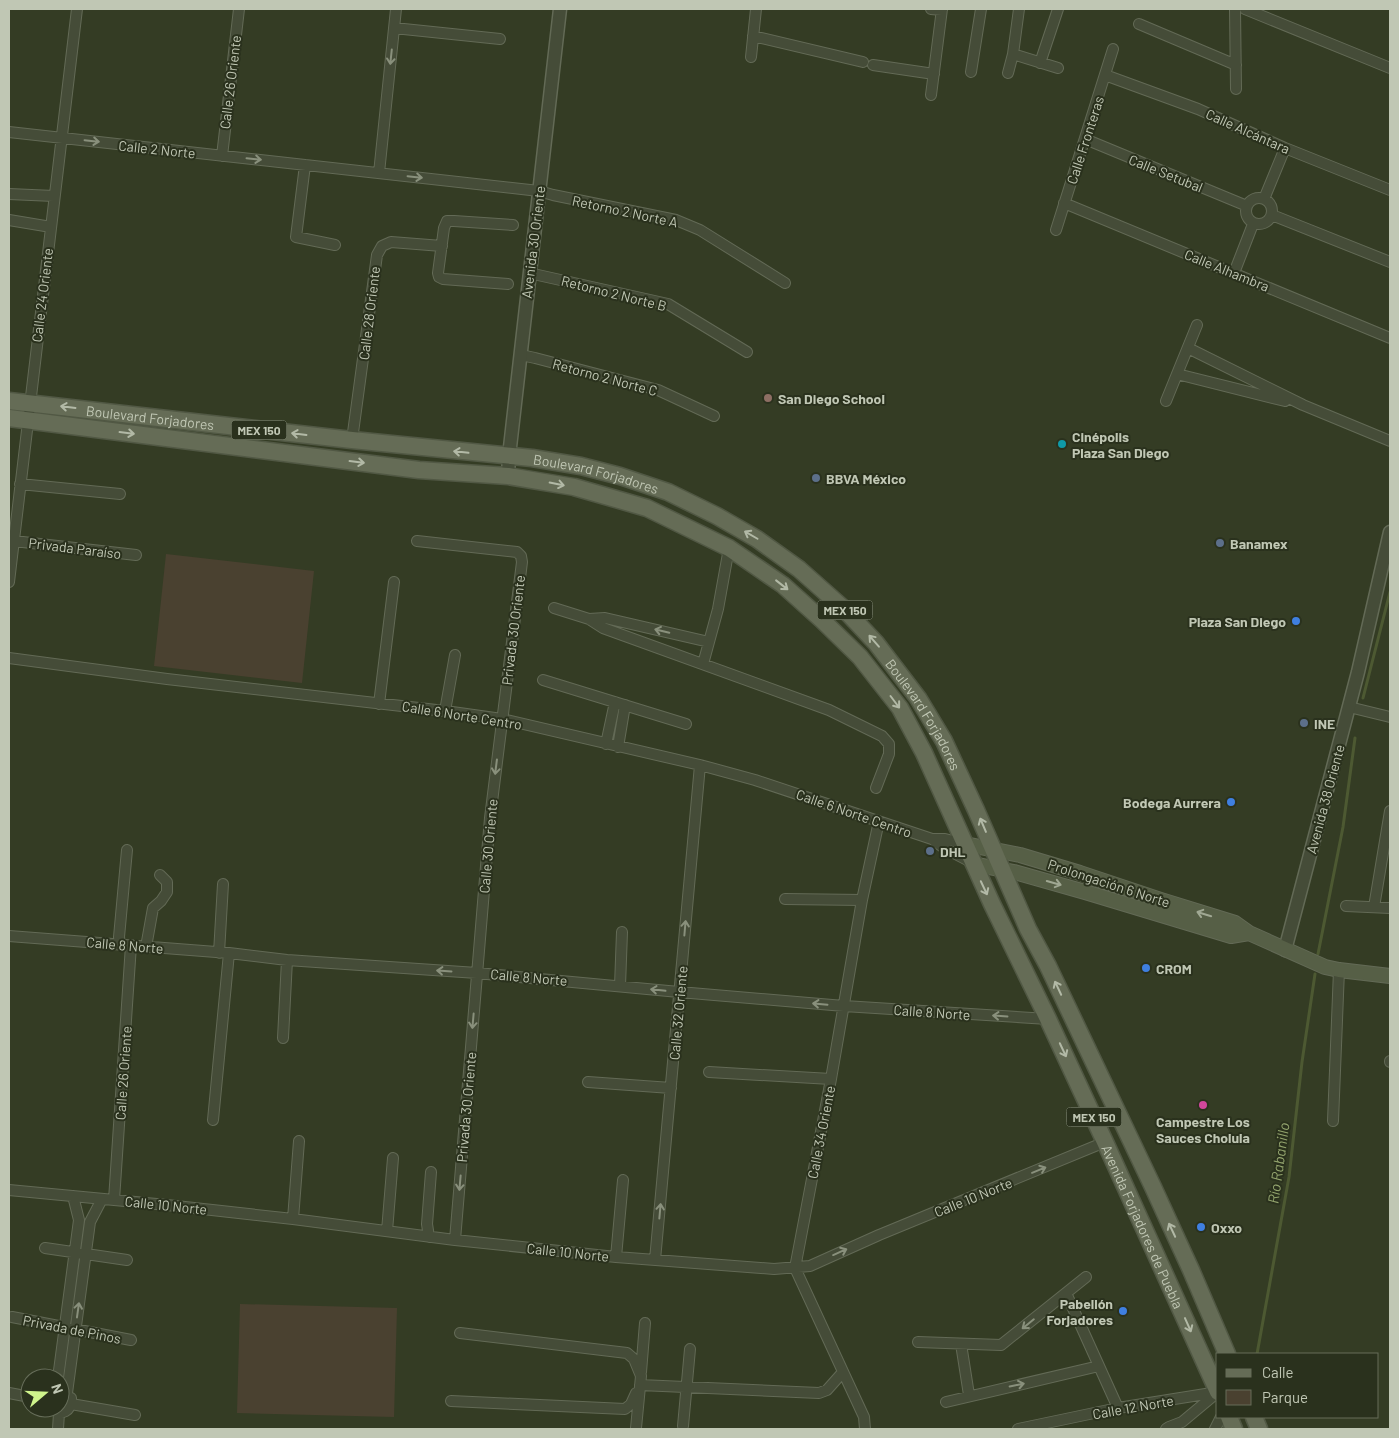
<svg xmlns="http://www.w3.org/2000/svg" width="1399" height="1438" viewBox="0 0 1399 1438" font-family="Barlow,sans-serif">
	<rect width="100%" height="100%" fill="#343c24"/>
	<path fill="#4a4130" d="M 166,554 L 314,571 L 302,683 L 154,666 Z
		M 240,1304 L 397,1308 L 394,1417 L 237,1413 Z"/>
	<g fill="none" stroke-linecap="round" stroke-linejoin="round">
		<path stroke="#4d5932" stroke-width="3" d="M 1363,698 L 1390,592
			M 1318,954 L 1343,827 L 1355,738
			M 1257,1354 L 1289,1177 L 1302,1062 L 1315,974"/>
		<g stroke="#636a56" stroke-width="12">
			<path id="minor" d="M 931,9 L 942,10
				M 1235,9 L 1236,89
				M 1245,9 L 1390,68
				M 1139,24 L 1236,65
				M 394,28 L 500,39
				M 753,36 L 863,62
				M 1013,54 L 1058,68
				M 751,57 L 756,9
				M 1040,63 L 1058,9
				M 873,65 L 934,74
				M 971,72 L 981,9
				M 1008,73 L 1013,54 L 1019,9
				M 1105,75 L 1198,109 L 1285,148 L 1390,190
				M 931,95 L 942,9
				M 9,132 L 539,191 L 553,195 L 676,220 L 700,230 L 785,283
				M 1085,139 L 1247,206
				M 222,156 L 239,9
				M 305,165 L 296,237 L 335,245
				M 379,173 L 396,9
				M 9,194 L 54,196
				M1246 211a13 13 0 1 1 26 0a13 13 0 1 1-26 0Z
				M 1264,199 L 1285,148
				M 1064,203 L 1390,338
				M 1272,215 L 1390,262
				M 9,220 L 51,227
				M 1056,230 L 1113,49
				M 529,273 L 668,304 L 747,352
				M 1234,273 L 1253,224
				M 508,284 L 443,279 L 439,277 L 438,273 L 444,228 L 447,221 L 454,221 L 513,225
				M 1188,348 L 1303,405 L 1390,441
				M 521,355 L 535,358 L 658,390 L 714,416
				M 1177,374 L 1285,401
				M 1166,401 L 1197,325
				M 352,440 L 377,255 L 382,246 L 391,242 L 442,246
				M 20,484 L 120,494
				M 14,541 L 136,555
				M 417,541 L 517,552 L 521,556 L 522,562 L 490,818 L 455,1240
				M 9,582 L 77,9
				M 554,608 L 589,619 L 603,628 L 829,710 L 882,736 L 889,744 L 889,754 L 876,788
				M 589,619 L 605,618 L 709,642
				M 9,658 L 167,679 L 445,711 L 502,719 L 700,765 L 755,780 L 932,839 L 944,848 L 973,863
				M 703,664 L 718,609 L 729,548
				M 543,680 L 686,724
				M 379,704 L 394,582
				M 1349,707 L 1390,717
				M 445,711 L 455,655
				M 606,744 L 615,702
				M 618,747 L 625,705
				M 933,839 L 945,839 L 965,844
				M 785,899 L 862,900
				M 1346,906 L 1390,908
				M 1374,907 L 1390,811
				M 9,936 L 229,953 L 287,960 L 477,973 L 679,992 L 844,1006 L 1048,1019
				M 120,945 L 119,937 L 127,850
				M 146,947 L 153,908 L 161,901 L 167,892 L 167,882 L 160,875
				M 219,953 L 223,884
				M 620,986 L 622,932
				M 283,1038 L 287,960
				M 1390,1061 L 1390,1062
				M 709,1072 L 831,1079
				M 588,1082 L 671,1088
				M 213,1120 L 229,953
				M 1333,1121 L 1339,970
				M 9,1190 L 167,1205 L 293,1219 L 455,1240 L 616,1257 L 774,1269 L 810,1266 L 879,1235 L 1105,1142
				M 114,1200 L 131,945
				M 293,1219 L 299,1141
				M 387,1231 L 393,1158
				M 429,1237 L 427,1224 L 431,1172
				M 45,1248 L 127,1260
				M 616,1257 L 623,1180
				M 655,1260 L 700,765
				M 1066,1293 L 1118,1408
				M 12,1317 L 131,1340
				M 460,1333 L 627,1353 L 634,1359 L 641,1376 L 636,1428
				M 918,1342 L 1001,1345 L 1086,1277
				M 961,1344 L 969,1395
				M 641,1372 L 645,1323
				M 58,1378 L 79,1220 L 73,1196
				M 640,1385 L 819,1393 L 827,1390 L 843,1372
				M 9,1393 L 30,1397
				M 67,1393 L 90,1222 L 102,1199
				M 451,1401 L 625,1409 L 631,1404 L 636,1393
				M 946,1402 L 1099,1366
				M 71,1404 L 135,1415
				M 52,1408 C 61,1417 72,1411 71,1398
				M 683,1426 L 690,1349
				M 58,1429 L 59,1413
				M 865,1429 L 864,1417 L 795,1268 L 831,1079 L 862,900 L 879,821
				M 1018,1429 L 1118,1408 L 1218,1392
				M 1166,1429 L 1169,1427 L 1182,1422 L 1218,1392
				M 1215,1429 L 1221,1417"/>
		</g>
		<g stroke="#636a56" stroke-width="15">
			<path id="tertiary" d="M 508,476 L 509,456 L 560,9
				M 1285,950 L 1358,672 L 1390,532"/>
		</g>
		<g stroke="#636a56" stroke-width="16">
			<path id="secondary" d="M 965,844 L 1020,855 L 1080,873 L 1161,900 L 1235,923 L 1249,933 L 1325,967 L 1339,970 L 1390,976
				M 973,864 L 1014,872 L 1085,892 L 1231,936 L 1249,933"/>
		</g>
		<g stroke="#515844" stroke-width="19">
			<g id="primary">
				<path id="s1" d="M 9,401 L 352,440 L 532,458 L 581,466 L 620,476 L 668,492 L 717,516 L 757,539 L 799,569 L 843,608 L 876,643 L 918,698 L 944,741 L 976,810 L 1028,929 L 1048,966 L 1153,1187 L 1191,1270 L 1227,1354"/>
				<path id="s2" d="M 9,418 L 419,470 L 508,476 L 574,487 L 647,508 L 729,548 L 783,585 L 822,620 L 860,657 L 900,708 L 924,753 L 992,904 L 1048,1019 L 1105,1142 L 1218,1392"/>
				<path d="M 1229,1417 L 1234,1429"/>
				<path d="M 1254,1417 L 1259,1429"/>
			</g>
		</g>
		<use href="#minor" stroke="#454c38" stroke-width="10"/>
		<use href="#tertiary" stroke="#454c38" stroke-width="12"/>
		<use href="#secondary" stroke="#565f46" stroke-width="14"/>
		<use href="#primary" stroke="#656c56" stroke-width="16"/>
	</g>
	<defs><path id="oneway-shaft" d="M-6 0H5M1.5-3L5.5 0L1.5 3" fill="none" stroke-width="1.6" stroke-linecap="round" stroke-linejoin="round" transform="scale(1.25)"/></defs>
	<g stroke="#89907c">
		<use href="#oneway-shaft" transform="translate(391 57) rotate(96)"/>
		<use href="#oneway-shaft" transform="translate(92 141) rotate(6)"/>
		<use href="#oneway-shaft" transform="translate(254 159) rotate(6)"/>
		<use href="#oneway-shaft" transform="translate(415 177) rotate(6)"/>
		<use href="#oneway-shaft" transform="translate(662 631) rotate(-167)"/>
		<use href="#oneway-shaft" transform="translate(496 767) rotate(97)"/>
		<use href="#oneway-shaft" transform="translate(685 928) rotate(-85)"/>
		<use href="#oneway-shaft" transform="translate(444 971) rotate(-176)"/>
		<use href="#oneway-shaft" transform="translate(658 990) rotate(-174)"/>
		<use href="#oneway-shaft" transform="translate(820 1004) rotate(-175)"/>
		<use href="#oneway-shaft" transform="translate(1000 1016) rotate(-176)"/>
		<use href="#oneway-shaft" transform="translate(473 1021) rotate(95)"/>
		<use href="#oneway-shaft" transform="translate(1039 1170) rotate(-22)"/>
		<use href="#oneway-shaft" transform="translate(460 1183) rotate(95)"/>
		<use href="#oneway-shaft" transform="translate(660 1211) rotate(-85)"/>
		<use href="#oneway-shaft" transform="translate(840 1252) rotate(-24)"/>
		<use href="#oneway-shaft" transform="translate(78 1310) rotate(-82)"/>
		<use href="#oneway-shaft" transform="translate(1028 1324) rotate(141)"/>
		<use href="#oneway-shaft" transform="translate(1017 1385) rotate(-12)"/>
	</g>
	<g stroke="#b2b9a6">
		<use href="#oneway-shaft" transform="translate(68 407) rotate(-173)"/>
		<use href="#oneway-shaft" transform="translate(127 433) rotate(7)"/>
		<use href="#oneway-shaft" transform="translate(299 434) rotate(-173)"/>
		<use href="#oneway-shaft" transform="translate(461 452) rotate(-174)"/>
		<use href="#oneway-shaft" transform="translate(357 462) rotate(7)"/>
		<use href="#oneway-shaft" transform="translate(557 484) rotate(11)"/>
		<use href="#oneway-shaft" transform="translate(751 535) rotate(-150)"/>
		<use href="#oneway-shaft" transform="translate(782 585) rotate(38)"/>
		<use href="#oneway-shaft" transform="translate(874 641) rotate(-131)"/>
		<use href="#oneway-shaft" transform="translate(895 702) rotate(53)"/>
		<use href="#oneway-shaft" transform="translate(983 825) rotate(-113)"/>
		<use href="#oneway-shaft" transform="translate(984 888) rotate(65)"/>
		<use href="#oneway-shaft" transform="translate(1058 988) rotate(-115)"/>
		<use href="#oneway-shaft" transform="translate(1063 1050) rotate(65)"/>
		<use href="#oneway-shaft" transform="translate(1172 1230) rotate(-115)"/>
		<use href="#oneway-shaft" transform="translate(1188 1325) rotate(66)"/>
	</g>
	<g stroke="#a0a893">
		<use href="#oneway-shaft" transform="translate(1054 883) rotate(16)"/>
		<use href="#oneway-shaft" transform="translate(1204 914) rotate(-163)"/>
	</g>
	<circle fill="#8d6e63" stroke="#2a311d" stroke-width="2" cx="768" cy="398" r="5"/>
	<circle fill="#0f9aa8" stroke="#2a311d" stroke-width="2" cx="1062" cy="444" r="5"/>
	<g fill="#5c6f8a" stroke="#2a311d" stroke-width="2">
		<circle cx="816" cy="478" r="5"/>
		<circle cx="1220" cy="543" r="5"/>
		<circle cx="1304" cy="723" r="5"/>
		<circle cx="930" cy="851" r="5"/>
	</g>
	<g fill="#3f7fe0" stroke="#2a311d" stroke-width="2">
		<circle cx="1296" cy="621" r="5"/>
		<circle cx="1231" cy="802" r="5"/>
		<circle cx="1146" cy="968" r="5"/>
		<circle cx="1201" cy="1227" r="5"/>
		<circle cx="1123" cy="1311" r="5"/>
	</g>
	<circle fill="#d1479c" stroke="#2a311d" stroke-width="2" cx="1203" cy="1105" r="5"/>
	<g text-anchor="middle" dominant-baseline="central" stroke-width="4" stroke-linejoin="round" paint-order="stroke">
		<g fill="#2a311d" stroke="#939a87" stroke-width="1">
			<rect x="231.5" y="420.5" width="55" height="19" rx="4"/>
			<rect x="817.5" y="600.5" width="55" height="19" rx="4"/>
			<rect x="1066.5" y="1107.5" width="55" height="19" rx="4"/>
		</g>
		<g font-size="12" font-weight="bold" fill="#c0c7b4">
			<text x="259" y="430">MEX 150</text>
			<text x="845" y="610">MEX 150</text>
			<text x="1094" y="1117">MEX 150</text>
		</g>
		<g font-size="14" fill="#c0c7b4" stroke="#2a311d">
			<text transform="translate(230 82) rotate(-83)">Calle 26 Oriente</text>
			<text transform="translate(1248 131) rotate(24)">Calle Alcántara</text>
			<text transform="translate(1085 140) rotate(-72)">Calle Fronteras</text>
			<text transform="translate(157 149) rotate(6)">Calle 2 Norte</text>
			<text transform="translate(1166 173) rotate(22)">Calle Setubal</text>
			<text transform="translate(625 211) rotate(12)">Retorno 2 Norte A</text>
			<text transform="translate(533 242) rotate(-83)">Avenida 30 Oriente</text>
			<text transform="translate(1227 270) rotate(22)">Calle Alhambra</text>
			<text transform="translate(614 293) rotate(14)">Retorno 2 Norte B</text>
			<text transform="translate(42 295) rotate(-83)">Calle 24 Oriente</text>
			<text transform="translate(369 313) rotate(-83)">Calle 28 Oriente</text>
			<text transform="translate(605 377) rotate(15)">Retorno 2 Norte C</text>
			<text stroke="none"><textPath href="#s1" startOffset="142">Boulevard Forjadores</textPath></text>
			<text stroke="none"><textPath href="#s1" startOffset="592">Boulevard Forjadores</textPath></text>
			<text transform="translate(75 548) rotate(7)">Privada Paraíso</text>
			<text transform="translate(513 630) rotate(-83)">Privada 30 Oriente</text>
			<text transform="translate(462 715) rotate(9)">Calle 6 Norte Centro</text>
			<text stroke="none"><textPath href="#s1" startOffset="1012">Boulevard Forjadores</textPath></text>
			<text transform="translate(1325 799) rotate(-75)">Avenida 38 Oriente</text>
			<text transform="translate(854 813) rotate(19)">Calle 6 Norte Centro</text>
			<text transform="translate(488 846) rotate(-85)">Calle 30 Oriente</text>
			<text transform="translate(1109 883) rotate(18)">Prolongación 6 Norte</text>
			<text transform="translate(125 945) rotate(5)">Calle 8 Norte</text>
			<text transform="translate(529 977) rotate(5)">Calle 8 Norte</text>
			<text transform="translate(932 1012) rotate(4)">Calle 8 Norte</text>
			<text transform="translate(678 1013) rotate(-85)">Calle 32 Oriente</text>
			<text transform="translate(123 1073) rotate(-86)">Calle 26 Oriente</text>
			<text transform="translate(466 1107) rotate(-85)">Privada 30 Oriente</text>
			<text transform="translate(821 1132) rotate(-79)">Calle 34 Oriente</text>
			<text transform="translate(973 1197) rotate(-22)">Calle 10 Norte</text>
			<text transform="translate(166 1205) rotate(6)">Calle 10 Norte</text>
			<text stroke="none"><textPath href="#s2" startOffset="1545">Avenida Forjadores de Puebla</textPath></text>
			<text transform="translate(568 1252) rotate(6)">Calle 10 Norte</text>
			<text transform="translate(72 1329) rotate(11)">Privada de Pinos</text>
			<text transform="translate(1133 1407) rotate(-10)">Calle 12 Norte</text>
		</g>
		<g font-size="14" font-weight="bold" fill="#c0c7b4" stroke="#2a311d" text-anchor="start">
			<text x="778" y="398">San Diego School</text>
			<text x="1072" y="436">Cinépolis<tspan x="1072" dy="16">Plaza San Diego</tspan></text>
			<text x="826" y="478">BBVA México</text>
			<text x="1230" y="543">Banamex</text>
			<text x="1286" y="621" text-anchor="end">Plaza San Diego</text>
			<text x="1314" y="723">INE</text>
			<text x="1221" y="802" text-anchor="end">Bodega Aurrera</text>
			<text x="940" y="851">DHL</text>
			<text x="1156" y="968">CROM</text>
			<text x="1203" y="1121" text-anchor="middle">Campestre Los<tspan x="1203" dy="16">Sauces Cholula</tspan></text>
			<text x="1211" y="1227">Oxxo</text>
			<text x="1113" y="1303" text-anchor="end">Pabellón<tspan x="1113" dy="16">Forjadores</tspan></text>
		</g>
		<g font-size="15" font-style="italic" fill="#94a56e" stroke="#2a311d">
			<text transform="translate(1278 1163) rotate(-82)">Río Rabanillo</text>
		</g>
	</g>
	<rect width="1399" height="1438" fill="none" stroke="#c0c7b4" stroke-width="20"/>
	<rect x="1216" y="1353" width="162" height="65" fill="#2a311d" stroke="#666d59"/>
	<rect x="1226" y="1369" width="25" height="8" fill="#656c56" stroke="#666d59"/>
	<text x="1262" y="1378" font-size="15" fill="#c0c7b4">Calle</text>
	<rect x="1226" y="1390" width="25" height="15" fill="#4a4130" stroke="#666d59"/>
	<text x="1262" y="1403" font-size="15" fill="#c0c7b4">Parque</text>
	<g transform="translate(45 1393) rotate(71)"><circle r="24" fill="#2a311d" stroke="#666d59"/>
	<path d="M0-4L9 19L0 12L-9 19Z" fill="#cff48c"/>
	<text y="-8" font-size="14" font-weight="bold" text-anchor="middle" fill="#c0c7b4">N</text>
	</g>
</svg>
